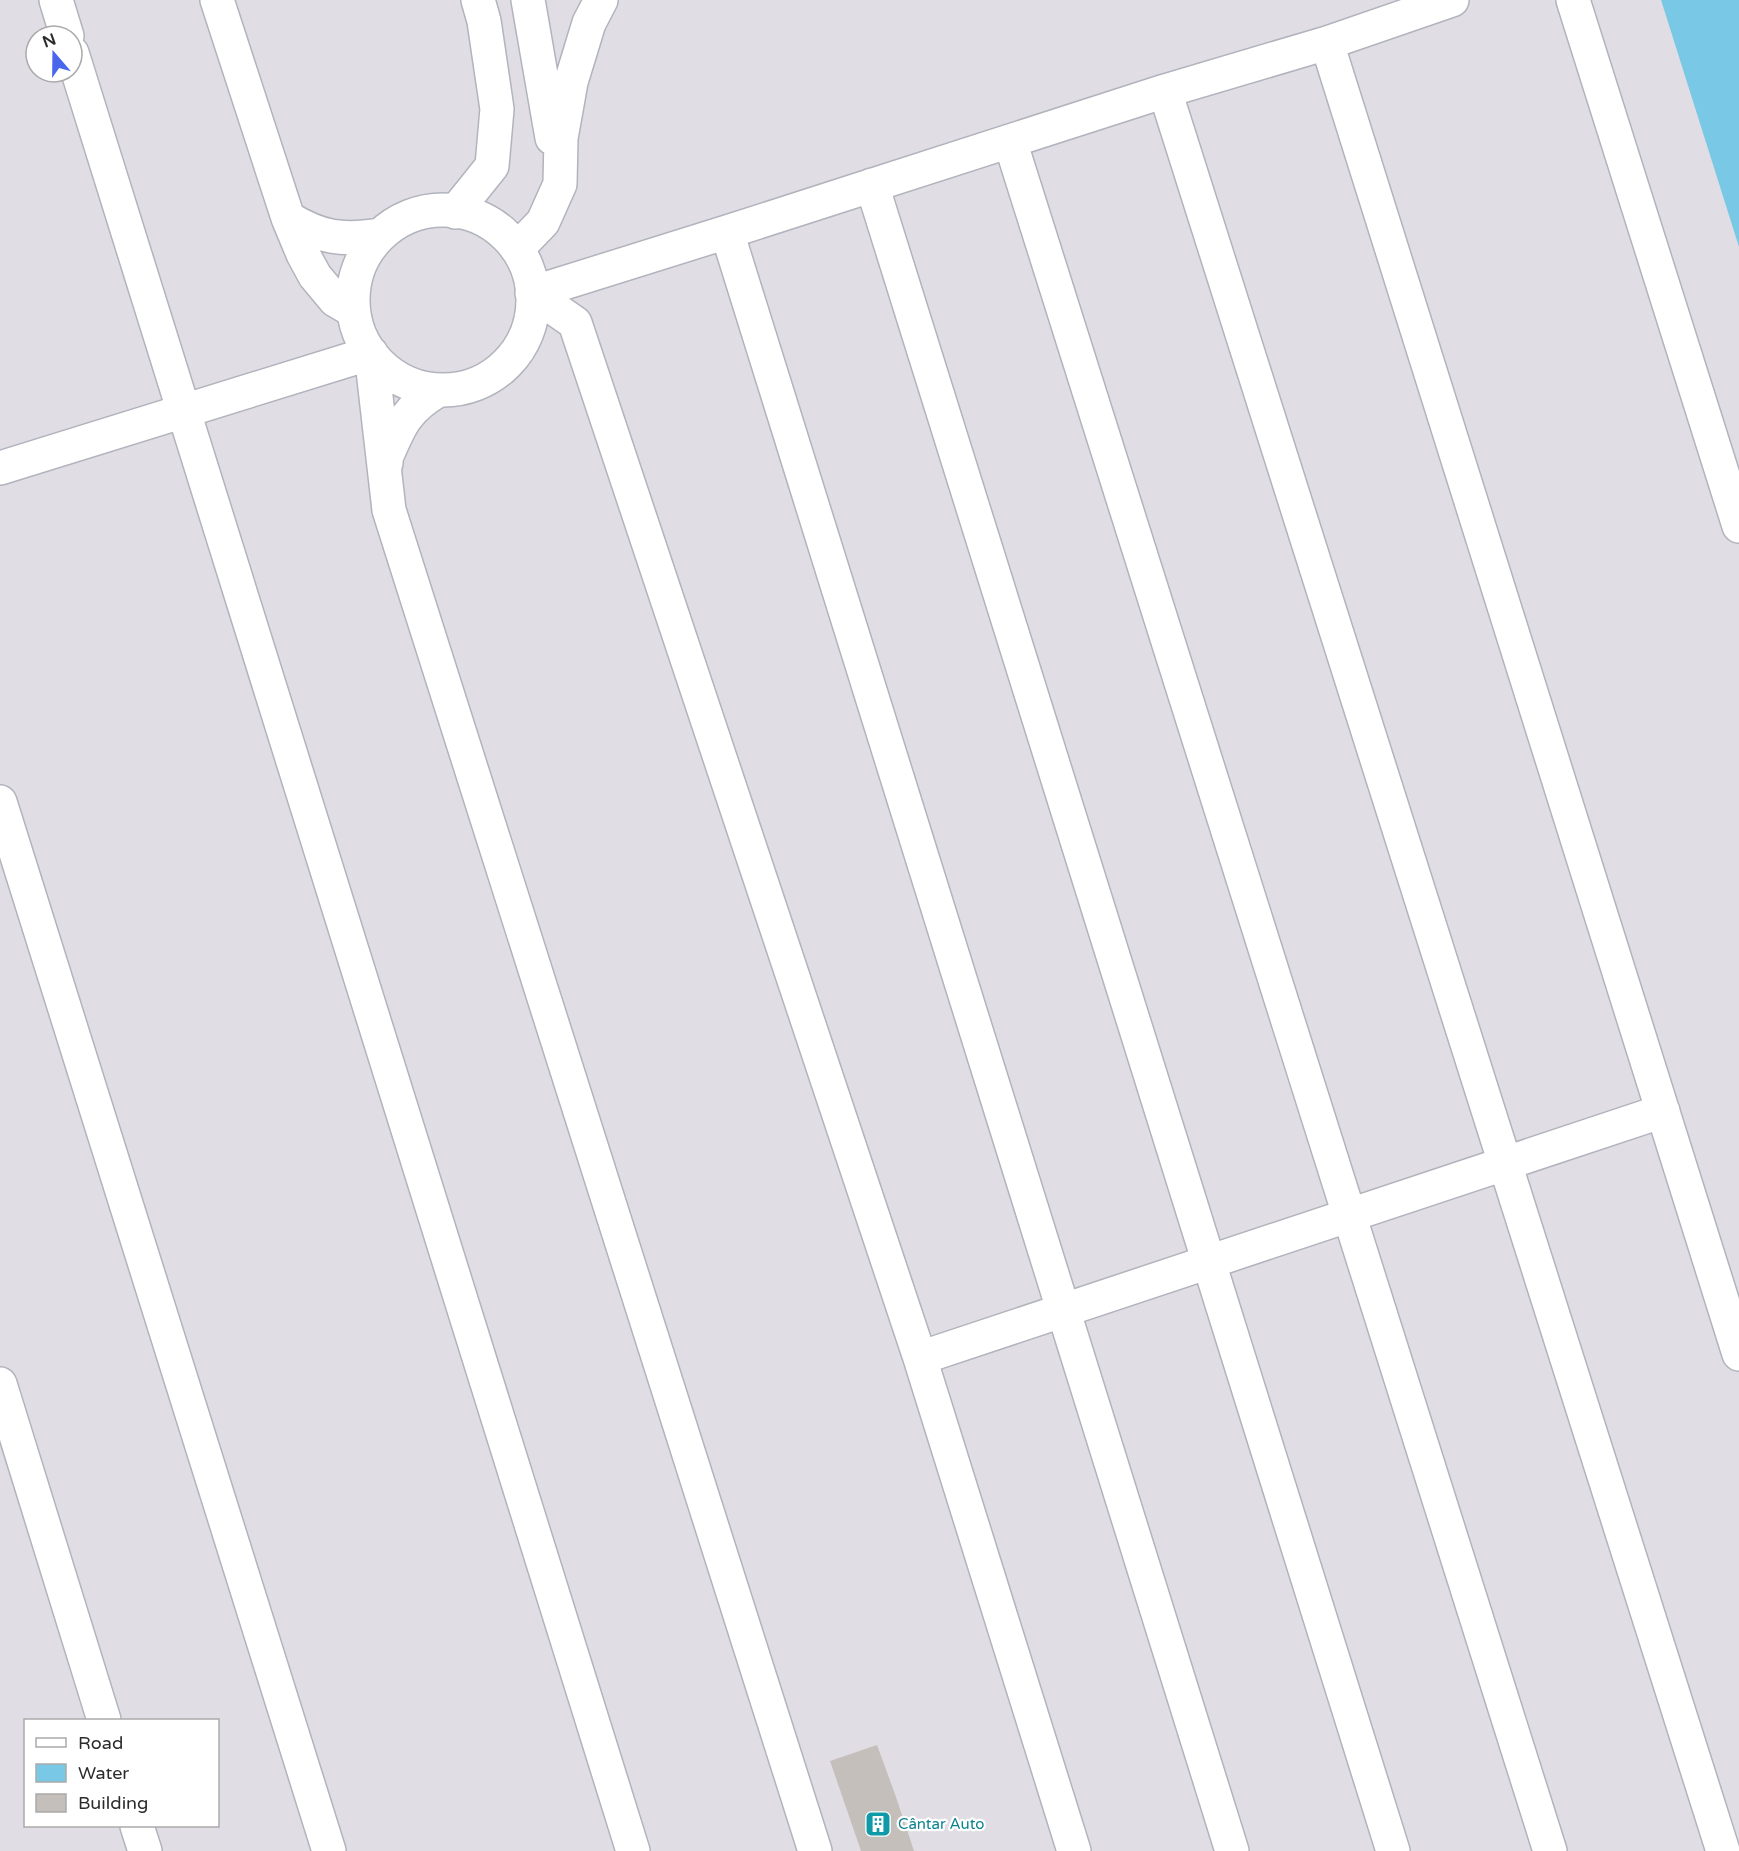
<svg xmlns="http://www.w3.org/2000/svg" width="1739" height="1851" viewBox="0 0 1739 1851" font-family="'Varela Round',sans-serif">
	<rect width="100%" height="100%" fill="#ebe6de"/>
	<path fill="#e0dee4" fill-rule="evenodd" d="M 0,0 L 1661,0 L 1739,247 L 1739,1851 L 0,1851 ZM 36,36 L 72,36 L 72,72 L 36,72 ZM 26,1720 L 218,1720 L 218,1826 L 26,1826 Z"/>
	<path fill="#78c8e6" d="M 1661,0 L 1739,0 L 1739,247 Z"/>
	<path fill="#c4bfba" d="M 877,1745 L 896,1797 L 914,1851 L 861,1851 L 830,1761 Z"/>
	<g fill="none" stroke-linecap="round" stroke-linejoin="round">
		<g stroke="#b1b4bd" stroke-width="36">
			<path id="minor" d="M 56,0 L 67,36
				M 217,0 L 288,218 L 303,254 L 315,276 L 335,300 L 352,310
				M 528,0 L 552,138
				M 1573,0 L 1739,526
				M 1327,43 L 1739,1354
				M 72,53 L 633,1851
				M 1165,91 L 1723,1851
				M 1010,141 L 1550,1851
				M 872,185 L 1393,1851
				M353 300a90 90 0 1 1 180 0a90 90 0 1 1-180 0Z
				M 455,212 L 492,166 L 497,109 L 484,21 L 478,0
				M 288,218 C 321,238 342,241 380,235
				M 727,232 L 1232,1851
				M 517,249 L 543,222 L 560,184 L 561,138 L 571,82 L 589,23 L 601,0
				M 532,293 L 575,323 L 920,1358 L 1074,1851
				M 532,293 L 727,232 L 1165,91 L 1327,43 L 1452,0
				M 386,463 L 386,458 C 400,425 406,409 439,390
				M 0,468 L 371,353 L 389,510 L 815,1851
				M 0,802 L 329,1851
				M 920,1358 L 1663,1111
				M 0,1384 L 104,1720
				M 137,1826 L 145,1851"/>
		</g>
		<use href="#minor" stroke="#fff" stroke-width="33"/>
	</g>
	<defs>
		<g id="building-square" transform="scale(1.35)"><rect x="-9" y="-9" width="18" height="18" rx="4" fill="#0f9aa8" stroke="#fff"/><path d="M-4-6H4V6H1V3H-1V6H-4ZM-2.5-4.3h1.7v1.8h-1.7ZM.8-4.3h1.7v1.8H.8ZM-2.5-1h1.7V.8h-1.7ZM.8-1h1.7V.8H.8Z" fill="#fff"/></g>
	</defs>
	<g fill-rule="evenodd">
		<use href="#building-square" x="878" y="1824"/>
	</g>
	<g text-anchor="middle" dominant-baseline="central" stroke-width="4.5" stroke-linejoin="round" paint-order="stroke">
		<g font-size="15" fill="#0d838f" stroke="#fff" text-anchor="start">
			<text x="898" y="1824">Cântar Auto</text>
		</g>
	</g>
	<rect x="24" y="1719" width="195" height="108" fill="#ffffff" stroke="#aaaaaa" stroke-width="1.5"/>
	<rect x="36" y="1738" width="30" height="9" fill="#ffffff" stroke="#aaaaaa" stroke-width="1.5"/>
	<text x="78" y="1749" font-size="18" fill="#2b2b2b">Road</text>
	<rect x="36" y="1764" width="30" height="18" fill="#78c8e6" stroke="#aaaaaa" stroke-width="1.5"/>
	<text x="78" y="1779" font-size="18" fill="#2b2b2b">Water</text>
	<rect x="36" y="1794" width="30" height="18" fill="#c4bfba" stroke="#aaaaaa" stroke-width="1.5"/>
	<text x="78" y="1809" font-size="18" fill="#2b2b2b">Building</text>
	<g transform="translate(54 54) rotate(340)"><circle r="28" fill="#ffffff" stroke="#aaaaaa" stroke-width="1.5"/>
	<path d="M0-4.5L10 22L0 15L-10 22Z" fill="#4967ed"/>
	<text y="-9" font-size="16" font-weight="bold" text-anchor="middle" fill="#2b2b2b">N</text>
	</g>
</svg>
